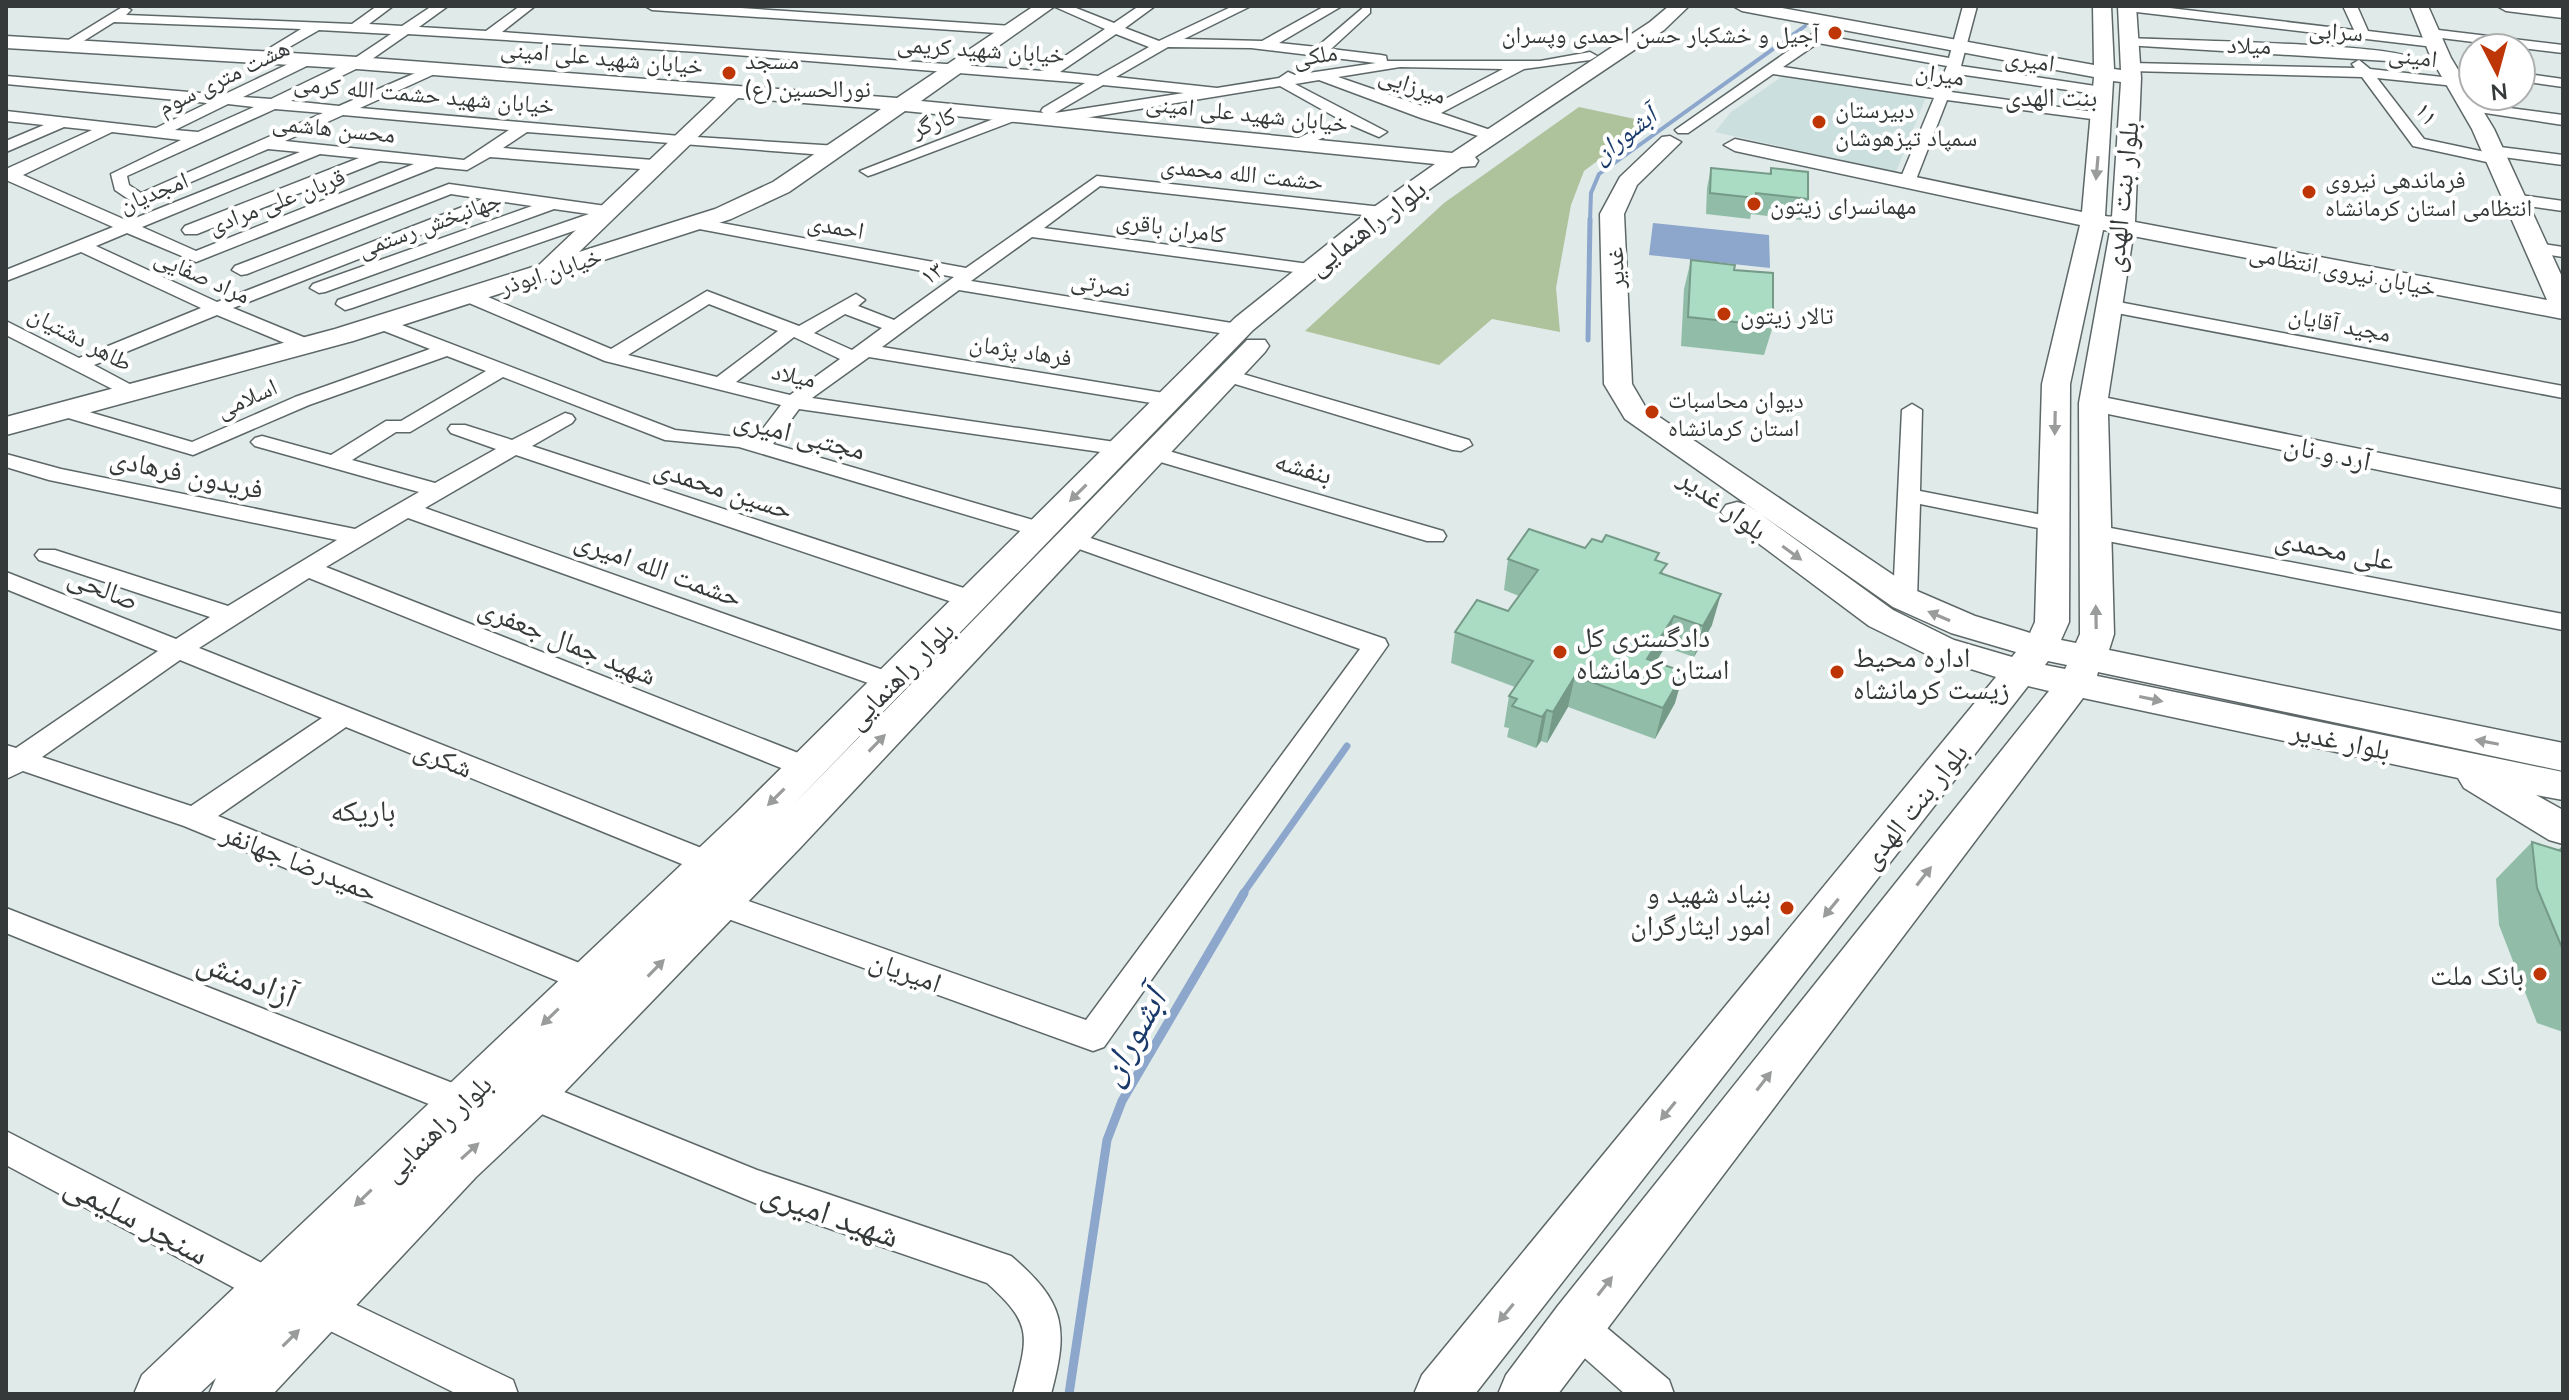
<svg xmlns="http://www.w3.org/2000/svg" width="2569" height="1400" viewBox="0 0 2569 1400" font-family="Lato,'Noto Naskh Arabic',sans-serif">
	<rect width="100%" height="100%" fill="#dfeae9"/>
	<path fill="#ccdfdf" d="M 1787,73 L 1926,97 L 1896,172 L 1715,132 L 1731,112 Z"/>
	<path fill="#aec39c" d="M 1579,107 L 1649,122 L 1584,171 L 1571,205 L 1556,288 L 1560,332 L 1492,319 L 1439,365 L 1305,331 L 1444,203 Z"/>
	<path fill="#8ca6cc" d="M 1653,223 L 1769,235 L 1770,268 L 1649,255 Z"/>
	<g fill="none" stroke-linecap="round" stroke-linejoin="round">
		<path stroke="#8ca6cc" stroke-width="4" d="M 1590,221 L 1591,193 L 1599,174 L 1805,26"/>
		<path stroke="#8ca6cc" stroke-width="5" d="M 1588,340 L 1590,219"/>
		<path stroke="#8ca6cc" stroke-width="7" d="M 1242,895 L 1347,746"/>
		<path stroke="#8ca6cc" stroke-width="9" d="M 1069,1394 L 1107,1140 L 1122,1101 L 1244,893"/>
		<g stroke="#5e6767" stroke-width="3">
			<path id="street" d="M 124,6 L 131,10 L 126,15 L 352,24 L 377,6 L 393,6 L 369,24 L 402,26 L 432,6 L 448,6 L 419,27 L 486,31 L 520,6 L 535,6 L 502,32 L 1043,71 L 1105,29 L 1053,6 L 1071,6 L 1114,23 L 1139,6 L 1155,6 L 1125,28 L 1159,41 L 1233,6 L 1251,6 L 1184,39 L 1262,41 L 1325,6 L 1342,6 L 1279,43 L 1317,47 L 1365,6 L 1370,7 L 1370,13 L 1331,49 L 1381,55 L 1386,56 L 1387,61 L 1540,61 L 1590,52 L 1597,56 L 1590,60 L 1524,69 L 1441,113 L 1496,132 L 1496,138 L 1491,140 L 1421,118 L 1319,80 L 1295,84 L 1387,132 L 1379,137 L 1351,125 L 1298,149 L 1292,147 L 1292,141 L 1339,119 L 1280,86 L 1048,124 L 1040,119 L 1046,115 L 1041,111 L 1043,108 L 1085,83 L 698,52 L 408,34 L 362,66 L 291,101 L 339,106 L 434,65 L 441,69 L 439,72 L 360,108 L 680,136 L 838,146 L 846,151 L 838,156 L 527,132 L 503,148 L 653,160 L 661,165 L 653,170 L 490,157 L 467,170 L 436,167 L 196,262 L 127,233 L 96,246 L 217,302 L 483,199 L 451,194 L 247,274 L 241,275 L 232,270 L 235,266 L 449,184 L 606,206 L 614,211 L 608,219 L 352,308 L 345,310 L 336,304 L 338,300 L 589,214 L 554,209 L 325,292 L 319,293 L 310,288 L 313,284 L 532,206 L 505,202 L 233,308 L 313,341 L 316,345 L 313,349 L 299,349 L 217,315 L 94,365 L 139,389 L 142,393 L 139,397 L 132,399 L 6,335 L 6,321 L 79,358 L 201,308 L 81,252 L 6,281 L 6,270 L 113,227 L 6,180 L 6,169 L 92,130 L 64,127 L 6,152 L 6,141 L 44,125 L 6,121 L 6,111 L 156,128 L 208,103 L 6,84 L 6,76 L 223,95 L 303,57 L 313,57 L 313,63 L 243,97 L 271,99 L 352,60 L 391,34 L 319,30 L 265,61 L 258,57 L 260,54 L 301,29 L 114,22 L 74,47 L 62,44 ZM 1116,34 L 1149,47 L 1098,76 L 1060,72 ZM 1168,47 L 1251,48 L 1376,63 L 1295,75 L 1288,72 L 1279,78 L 1217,88 L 1116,77 ZM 1400,67 L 1503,69 L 1428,108 L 1338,77 ZM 1103,85 L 1184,93 L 1055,113 ZM 228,104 L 254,107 L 198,132 L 175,130 ZM 275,109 L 323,113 L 141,193 L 129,185 L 127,176 ZM 343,115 L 509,130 L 464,160 L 285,141 ZM 112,132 L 181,140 L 111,174 L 115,190 L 137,205 L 268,149 L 300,152 L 128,221 L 23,175 ZM 320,154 L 359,158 L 185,226 L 182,230 L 185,234 L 197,234 L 380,161 L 414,164 L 196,251 L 142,227 Z
				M 645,6 L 711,6 L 1012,26 L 1019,30 L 1012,34 L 652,10 Z
				M 1963,6 L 1977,6 L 1961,66 L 2102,87 L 2109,91 L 2102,95 L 1958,74 L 1951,92 L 2102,113 L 2107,115 L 2107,121 L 1947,100 L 1915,182 L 1907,187 L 1899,182 L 1934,98 L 1773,74 L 1688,133 L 1678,133 L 1675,130 L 1811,35 L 1828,18 L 1840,21 L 1826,36 L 1949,58 ZM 1818,43 L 1947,66 L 1937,90 L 1783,67 Z
				M 2122,6 L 2153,6 L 2354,30 L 2343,6 L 2357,6 L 2368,31 L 2434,39 L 2441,43 L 2434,47 L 2128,11 Z
				M 2430,29 L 2563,45 L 2563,53 L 2425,36 L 2425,30 Z
				M 2130,38 C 2169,40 2394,44 2411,58 L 2404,62 L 2125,45 L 2123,42 Z
				M 2359,60 L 2370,69 L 2460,79 L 2462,82 L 2455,86 L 2377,78 L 2424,139 L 2485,152 L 2492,146 L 2563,155 L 2563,165 L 2503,157 L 2502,162 L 2496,164 L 2413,146 L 2362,77 L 2131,71 L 2124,67 L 2131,63 L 2355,68 L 2352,64 Z
				M 2521,73 L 2563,79 L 2563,87 L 2521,81 Z
				M 2471,103 L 2563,115 L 2563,125 L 2466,110 L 2466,104 Z
				M 1014,111 L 1022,116 L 1019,119 L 874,174 L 868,176 L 860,171 Z
				M 1097,176 L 1382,207 L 1390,212 L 1382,217 L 1100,186 L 1044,228 L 1309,264 L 1318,269 L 1309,274 L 1032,237 L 971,281 L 1238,324 L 1248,330 L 1238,336 L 959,290 L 882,347 L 1170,394 L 1180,400 L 1177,404 L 1170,406 L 869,357 L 812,398 L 1122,443 L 1133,449 L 1130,454 L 1122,455 L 799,409 L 773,444 L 1050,525 L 1053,530 L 1050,535 L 1034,535 L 739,447 L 665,440 L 503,377 L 410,432 L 396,432 L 352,460 L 435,483 L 496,449 L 451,433 L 448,429 L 451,425 L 465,425 L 512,440 L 565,413 L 572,415 L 575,419 L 572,423 L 532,446 L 982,594 L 985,600 L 982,606 L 964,606 L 516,455 L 425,508 L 900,676 L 904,682 L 900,688 L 891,691 L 882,688 L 408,518 L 326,567 L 816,760 L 820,767 L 816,774 L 806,777 L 796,774 L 309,578 L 199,648 L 719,855 L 724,863 L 719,871 L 709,874 L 699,871 L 346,727 L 218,816 L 599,971 L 604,980 L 599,989 L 588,993 L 577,989 L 184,826 L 23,771 L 6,779 L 6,745 L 16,748 L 158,651 L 6,589 L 6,572 L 176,639 L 210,617 L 39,560 L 35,555 L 39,550 L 55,550 L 228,606 L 337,540 L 49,480 L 6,467 L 6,454 L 61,469 L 355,529 L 419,492 L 255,446 L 251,442 L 255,438 L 262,436 L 331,455 L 386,421 L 401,421 L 486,371 L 447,356 L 309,405 L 193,455 L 58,415 L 55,411 L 58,407 L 72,407 L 192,442 L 295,397 L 430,349 L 374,327 L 372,323 L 374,319 L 381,317 L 675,430 L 755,439 L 781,405 L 605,361 L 462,300 L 460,296 L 469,290 L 476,292 L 611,349 L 707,291 L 799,326 L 856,294 L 865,300 L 858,306 L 894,320 L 954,277 L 694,228 L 685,223 L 694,218 L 966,268 ZM 709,304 L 778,331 L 717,377 L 628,355 ZM 845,314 L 882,328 L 852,350 L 814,333 ZM 794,337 L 840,359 L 790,395 L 736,382 ZM 180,660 L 322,718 L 191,806 L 42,757 Z
				M 2512,194 L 2563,201 L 2563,211 L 2506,203 L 2504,199 L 2506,195 Z
				M 2537,243 L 2563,247 L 2563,257 L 2531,252 L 2528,248 L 2531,244 Z
				M 2108,300 L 2563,386 L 2563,398 L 2101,310 L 2099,306 L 2101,302 Z
				M 1229,370 L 1469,440 L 1472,445 L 1461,451 L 1453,450 L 1222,380 L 1219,376 Z
				M 1912,404 L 1922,410 L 1920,491 L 2053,517 L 2061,519 L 2064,524 L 2061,529 L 2053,531 L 1920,504 L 1917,599 L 1914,605 L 1896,605 L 1893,599 L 1902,410 Z
				M 1155,447 L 1443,531 L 1446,536 L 1443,541 L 1427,541 L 1147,458 L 1144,453 Z
				M 2095,525 L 2563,614 L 2563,630 L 2087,537 L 2084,532 L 2087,527 Z
				M 1073,532 L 1385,639 L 1388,645 L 1104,1047 L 1093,1051 L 709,912 L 705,903 L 709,894 L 720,891 L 1086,1020 L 1360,649 L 1065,544 L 1062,539 L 1065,534 Z
				M 6,908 L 473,1091 L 478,1102 L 473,1113 L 461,1117 L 6,933 Z
				M 532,1079 L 757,1170 L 1011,1256 C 1065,1302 1069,1327 1051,1394 L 1013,1394 C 1028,1336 1034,1325 987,1283 L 755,1203 L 520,1105 L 515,1094 L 520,1083 Z
				M 6,1131 L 283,1274 L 288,1287 L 283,1300 L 270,1305 L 257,1300 L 6,1165 Z
				M 321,1288 L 513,1380 L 518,1394 L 457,1394 L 308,1320 L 302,1307 L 308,1294 Z
				M 1575,1306 L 1588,1312 L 1669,1380 L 1674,1394 L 1625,1394 L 1562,1338 L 1556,1325 L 1562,1312 Z"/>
		</g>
		<g stroke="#5e6767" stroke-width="3">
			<path id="secondary" d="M 1034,6 L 1055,6 L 921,101 L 1452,153 L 1650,22 L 1669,6 L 1689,6 L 1664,30 L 1475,157 L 1478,161 L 1475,166 L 1461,167 L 1390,217 L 1253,330 L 787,811 L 1247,340 L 1265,340 L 1269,346 L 1265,352 L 800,848 L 548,1109 L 476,1177 L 273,1394 L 209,1394 L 216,1378 L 199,1394 L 134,1394 L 142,1375 L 736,813 L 1235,318 L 1374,207 L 1435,164 L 905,111 L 789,192 L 731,219 L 353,341 L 6,435 L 6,417 L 335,329 L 539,265 L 716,97 L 357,69 L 6,48 L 6,36 L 357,57 L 897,98 ZM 738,98 L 881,109 L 773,182 L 715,209 L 579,252 Z
				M 1733,6 L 1771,6 L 2094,65 L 2093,6 L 2111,6 L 2114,69 L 2121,70 L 2118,6 L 2136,6 L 2141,78 L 2135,222 L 2547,300 L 2472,129 L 2431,58 L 2410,6 L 2428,6 L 2451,58 L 2494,129 L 2563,279 L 2563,319 L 2133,236 L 2108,398 L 2563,490 L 2563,508 L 2108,414 L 2114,634 L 2109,650 L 2563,743 L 2563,771 L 2098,672 L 2097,676 L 2563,772 L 2563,800 L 2536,795 L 2563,810 L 2563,844 L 2549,840 L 2464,788 L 2458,778 L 2083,698 L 1558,1394 L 1498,1394 L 1506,1375 L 1557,1307 L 2049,691 L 2028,686 L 1475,1394 L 1414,1394 L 1422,1375 L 1996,677 L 1930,656 L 1869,626 L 1726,519 L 1721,512 L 1726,505 L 1737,502 L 1748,505 L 1893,610 L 1954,640 L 2012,657 L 2016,652 L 1951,633 L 1893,607 L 1625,419 L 1604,384 L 1600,214 L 1620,177 L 1662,137 L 1670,136 L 1681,142 L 1637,185 L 1624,214 L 1632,384 L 1646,408 L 1917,591 L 1975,616 L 2024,631 L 2030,633 L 2035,622 L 2042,384 L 2080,225 L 1735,151 L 1724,145 L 1735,139 L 2082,212 L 2094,77 L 1742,11 ZM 2113,81 L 2121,82 L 2112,217 L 2105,216 ZM 2103,230 L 2110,231 L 2079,403 L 2080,634 L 2076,643 L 2061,640 L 2069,622 L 2070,384 ZM 2048,661 L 2067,665 L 2065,669 L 2045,665 Z
				M 2497,6 L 2563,8 L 2563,18 L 2506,11 Z"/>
		</g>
		<use href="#street" fill="#fff" fill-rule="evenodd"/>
		<use href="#secondary" fill="#fff" fill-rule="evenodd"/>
	</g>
	<path fill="#91bda8" d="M 1711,168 L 1769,174 L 1771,168 L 1808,199 L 1802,220 L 1751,214 L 1750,219 L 1706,214 L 1707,188 Z
		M 1691,260 L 1734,270 L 1773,326 L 1764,355 L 1681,346 L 1684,289 Z
		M 1585,548 L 1658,561 L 1664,575 L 1712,625 L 1694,657 L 1665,647 L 1656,662 L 1675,703 L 1655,739 L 1568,707 L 1547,743 L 1541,741 L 1536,748 L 1507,737 L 1509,728 L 1504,727 L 1509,696 L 1515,687 L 1451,663 L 1455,632 L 1508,611 L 1519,596 L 1504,590 L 1508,559 Z
		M 2532,842 L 2558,850 L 2563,845 L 2563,1032 L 2537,1023 L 2499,925 L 2496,879 Z"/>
	<path fill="#769a88" d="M 1721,594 L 1712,625 L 1694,657 L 1703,626 Z
		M 1674,616 L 1665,647 L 1639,690 L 1647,659 Z
		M 1684,672 L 1675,703 L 1655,739 L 1663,708 Z
		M 1575,676 L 1568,707 L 1547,743 L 1553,712 Z
		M 1547,710 L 1541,741 L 1536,748 L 1542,717 Z"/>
	<path fill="#a9dcc3" stroke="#769a88" stroke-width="2" d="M 1711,168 L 1771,174 L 1771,168 L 1808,172 L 1808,199 L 1756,193 L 1755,198 L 1710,193 Z
		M 1691,260 L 1735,265 L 1734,270 L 1773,273 L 1773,326 L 1688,317 Z
		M 1529,529 L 1585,548 L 1592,539 L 1602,542 L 1606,535 L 1659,553 L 1655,560 L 1667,564 L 1660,573 L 1721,594 L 1703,626 L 1674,616 L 1647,659 L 1684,672 L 1663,708 L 1575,676 L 1553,712 L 1547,710 L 1542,717 L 1512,706 L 1517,699 L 1509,696 L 1533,661 L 1455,632 L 1477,600 L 1508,611 L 1538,570 L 1508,559 Z
		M 2532,842 L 2561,851 L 2563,845 L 2563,950 L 2537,888 Z"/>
	<defs><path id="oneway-solid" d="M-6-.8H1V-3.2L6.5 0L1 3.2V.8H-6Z" transform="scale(2)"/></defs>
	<g fill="#9a9c9c">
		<use href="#oneway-solid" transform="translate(2097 168) rotate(95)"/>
		<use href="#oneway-solid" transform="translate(2055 423) rotate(91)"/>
		<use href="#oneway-solid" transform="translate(1078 493) rotate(135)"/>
		<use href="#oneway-solid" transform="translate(1792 553) rotate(36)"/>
		<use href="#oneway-solid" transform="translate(1939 616) rotate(-157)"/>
		<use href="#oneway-solid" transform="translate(2096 617) rotate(-91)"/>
		<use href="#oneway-solid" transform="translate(2151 699) rotate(12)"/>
		<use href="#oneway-solid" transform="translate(2487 742) rotate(-169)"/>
		<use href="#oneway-solid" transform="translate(877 743) rotate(-46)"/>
		<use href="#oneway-solid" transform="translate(776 797) rotate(135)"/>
		<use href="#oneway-solid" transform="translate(1924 876) rotate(-52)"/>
		<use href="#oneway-solid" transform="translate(1831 908) rotate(129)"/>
		<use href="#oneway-solid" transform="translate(656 968) rotate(-46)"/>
		<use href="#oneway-solid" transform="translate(550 1017) rotate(136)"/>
		<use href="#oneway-solid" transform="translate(1764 1081) rotate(-52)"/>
		<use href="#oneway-solid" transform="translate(1668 1111) rotate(129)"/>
		<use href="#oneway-solid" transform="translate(470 1151) rotate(-42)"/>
		<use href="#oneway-solid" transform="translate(363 1198) rotate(136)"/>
		<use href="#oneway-solid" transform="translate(1605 1286) rotate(-52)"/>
		<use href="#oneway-solid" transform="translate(1506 1313) rotate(129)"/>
		<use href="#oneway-solid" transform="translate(291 1338) rotate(-45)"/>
	</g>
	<g fill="#be3506" stroke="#fff" stroke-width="3">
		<circle cx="1835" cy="33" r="8"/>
		<circle cx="729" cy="73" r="8"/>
		<circle cx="1819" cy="122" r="8"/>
		<circle cx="2309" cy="192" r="8"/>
		<circle cx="1754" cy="204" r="8"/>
		<circle cx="1724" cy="314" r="8"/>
		<circle cx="1652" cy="412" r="8"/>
		<circle cx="1560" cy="652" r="8"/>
		<circle cx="1837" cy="672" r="8"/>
		<circle cx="1787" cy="908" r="8"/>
		<circle cx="2540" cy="974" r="8"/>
	</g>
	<g text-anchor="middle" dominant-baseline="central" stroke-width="8" stroke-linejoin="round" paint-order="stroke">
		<g font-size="24" fill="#353939" stroke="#fff">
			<text transform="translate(2336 30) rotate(4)">سرابی</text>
			<text transform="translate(2249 44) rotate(1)">میلاد</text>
			<text transform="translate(981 48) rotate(4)">خیابان شهید کریمی</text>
			<text transform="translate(1315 54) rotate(-9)">ملکی</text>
			<text transform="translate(2413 55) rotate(7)">امینی</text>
			<text transform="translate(602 56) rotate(5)">خیابان شهید علی امینی</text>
			<text transform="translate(2030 59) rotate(8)">امیری</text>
			<text transform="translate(1940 73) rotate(8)">میران</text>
			<text transform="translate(223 76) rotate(-26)">هشت متری سوم</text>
			<text transform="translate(1413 84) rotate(19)">میرزایی</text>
			<text transform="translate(424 93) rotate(5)">خیابان شهید حشمت الله کرمی</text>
			<text transform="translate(1247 112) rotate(6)">خیابان شهید علی امینی</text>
			<text transform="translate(2428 113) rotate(51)">۱۱</text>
			<text transform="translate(933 121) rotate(-21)">کارگر</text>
			<text transform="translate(334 127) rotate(6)">محسن هاشمی</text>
			<text transform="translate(1242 172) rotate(6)">حشمت الله محمدی</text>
			<text transform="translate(153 191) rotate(-22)">امجدیان</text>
			<text transform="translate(276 200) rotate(-21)">قربان علی مرادی</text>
			<text transform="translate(429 223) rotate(-20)">جهانبخش رستمی</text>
			<text transform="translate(836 225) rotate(10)">احمدی</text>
			<text transform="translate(1171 226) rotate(8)">کامران باقری</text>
			<text transform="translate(1614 268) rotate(-92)">غدیر</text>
			<text transform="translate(2343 269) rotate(11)">خیابان نیروی انتظامی</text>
			<text transform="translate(550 270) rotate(-18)">خیابان ابوذر</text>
			<text transform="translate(931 272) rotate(-36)">۱۳</text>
			<text transform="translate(203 275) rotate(24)">مراد صفایی</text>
			<text transform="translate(1101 283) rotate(9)">نصرتی</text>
			<text transform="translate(2340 323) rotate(11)">مجید آقایان</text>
			<text transform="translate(81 337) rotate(28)">طاهر دشتیان</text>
			<text transform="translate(1021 349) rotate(9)">فرهاد پژمان</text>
			<text transform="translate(794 374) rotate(12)">میلاد</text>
			<text transform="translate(246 397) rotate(-24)">اسلامی</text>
		</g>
		<g font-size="24" fill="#353939" stroke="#fff" text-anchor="start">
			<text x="1819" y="33" text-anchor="end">آجیل و خشکبار حسن احمدی وپسران</text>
			<text x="745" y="59">مسجد<tspan x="745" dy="28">نورالحسین (ع)</tspan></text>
			<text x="1835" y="108">دبیرستان<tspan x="1835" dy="28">سمپاد تیزهوشان</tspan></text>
			<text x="2325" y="178">فرماندهی نیروی<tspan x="2325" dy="28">انتظامی استان کرمانشاه</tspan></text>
			<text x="1770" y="204">مهمانسرای زیتون</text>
			<text x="1740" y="314">تالار زیتون</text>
			<text x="1668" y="398">دیوان محاسبات<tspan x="1668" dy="28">استان کرمانشاه</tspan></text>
		</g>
		<g font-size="26" fill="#353939" stroke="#fff">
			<text x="2051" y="96">بنت الهدی</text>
		</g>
		<g font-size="26" font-style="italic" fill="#18396a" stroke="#fff">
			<text transform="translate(1623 134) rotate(-38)">آبشوران</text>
		</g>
		<g font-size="28" fill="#353939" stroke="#fff">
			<text transform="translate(2120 197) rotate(-84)">بلوار بنت الهدی</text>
			<text transform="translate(1366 226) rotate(-37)">بلوار راهنمایی</text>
			<text transform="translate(800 433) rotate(14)">مجتبی امیری</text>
			<text transform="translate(2328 451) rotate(12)">آرد و نان</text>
			<text transform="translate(1304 466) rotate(16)">بنفشه</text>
			<text transform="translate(187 472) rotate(12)">فریدون فرهادی</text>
			<text transform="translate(724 487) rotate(18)">حسین محمدی</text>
			<text transform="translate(1724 503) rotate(36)">بلوار غدیر</text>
			<text transform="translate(2335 548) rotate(11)">علی محمدی</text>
			<text transform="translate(659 567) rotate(20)">حشمت الله امیری</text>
			<text transform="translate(104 587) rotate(22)">صالحی</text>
			<text transform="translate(568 640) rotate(22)">شهید جمال جعفری</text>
			<text transform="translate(899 674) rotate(-45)">بلوار راهنمایی</text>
			<text transform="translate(2341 739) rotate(12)">بلوار غدیر</text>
			<text transform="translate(444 757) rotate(22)">شکری</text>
			<text transform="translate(1913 805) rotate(-51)">بلوار بنت الهدی</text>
			<text transform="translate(300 861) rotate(22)">حمیدرضا جهانفر</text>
			<text transform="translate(906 970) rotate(20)">امیریان</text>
			<text transform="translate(436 1127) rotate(-44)">بلوار راهنمایی</text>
		</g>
		<g font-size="28" fill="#353939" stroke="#fff" text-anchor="start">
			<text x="1576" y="636">دادگستری کل<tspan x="1576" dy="32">استان کرمانشاه</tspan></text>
			<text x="1853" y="656">اداره محیط<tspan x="1853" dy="32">زیست کرمانشاه</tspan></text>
			<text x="1771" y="892" text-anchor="end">بنیاد شهید و<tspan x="1771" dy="32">امور ایثارگران</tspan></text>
			<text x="2524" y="974" text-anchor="end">بانک ملت</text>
		</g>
		<g font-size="30" fill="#353939" stroke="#fff">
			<text x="363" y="809">باریکه</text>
		</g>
		<g font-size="34" fill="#353939" stroke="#fff">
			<text transform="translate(248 976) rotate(22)">آزادمنش</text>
			<text transform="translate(831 1212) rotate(19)">شهید امیری</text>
			<text transform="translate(138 1217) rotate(28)">سنجر سلیمی</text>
		</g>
		<g font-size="36" font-style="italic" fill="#18396a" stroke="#fff">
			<text transform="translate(1130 1036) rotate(-61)">آبشوران</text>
		</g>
	</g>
	<rect width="2569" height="1400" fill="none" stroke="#353939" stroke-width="16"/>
	<g transform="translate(2497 72) rotate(174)"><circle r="38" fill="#ffffff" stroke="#aeb0b0" stroke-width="2"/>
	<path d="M0-6L14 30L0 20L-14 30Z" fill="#be3506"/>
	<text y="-12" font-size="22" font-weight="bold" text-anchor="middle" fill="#353939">N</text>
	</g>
</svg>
